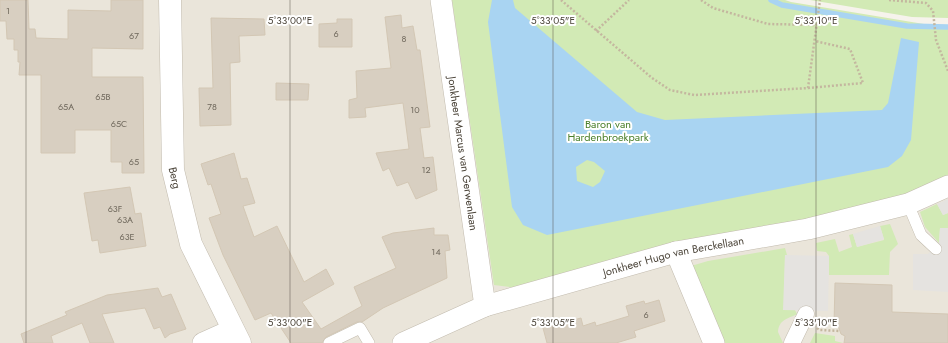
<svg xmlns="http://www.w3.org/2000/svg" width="948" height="343" viewBox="0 0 948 343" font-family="Jost,sans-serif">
	<rect width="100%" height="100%" fill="#f6f3ec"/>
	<path fill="#eae5da" d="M 0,0 L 457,0 L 948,176 L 948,343 L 0,343 Z"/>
	<path fill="#d2eab5" d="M 452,0 L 785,0 L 791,2 L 948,28 L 948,188 L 517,288 L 494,285 Z
		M 810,0 L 948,0 L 948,18 L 912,17 Z
		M 937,204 L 943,215 L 948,213 L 948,228 L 940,228 L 939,243 L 925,227 L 920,212 Z
		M 890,224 L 898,244 L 890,252 L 889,275 L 829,275 L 829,256 L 826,252 L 817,251 L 816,243 L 835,239 L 839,252 L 852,247 L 849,235 L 853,234 L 857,247 L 884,240 L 880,226 Z
		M 785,248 L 787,255 L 785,255 L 784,310 L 795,310 L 797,314 C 788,319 779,319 778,332 L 783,343 L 720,343 L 691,266 L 708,261 Z
		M 815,333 L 835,336 L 835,341 L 843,343 L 810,343 Z"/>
	<path fill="#e5e3e0" d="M 948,199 L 948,213 L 943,215 L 937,204 Z
		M 880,226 L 884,239 L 857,247 L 853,234 Z
		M 940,228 L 948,228 L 948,292 L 913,290 L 913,254 L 928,254 L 939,243 Z
		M 785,255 L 829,256 L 828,311 L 783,310 Z"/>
	<path fill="#a9d4f2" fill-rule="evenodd" d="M 492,0 L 513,0 L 515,8 L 637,112 L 665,120 L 882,110 L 888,103 L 901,38 L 919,42 L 911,140 L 902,156 L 888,167 L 547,235 L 523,225 L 512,207 L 488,22 ZM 587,160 L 594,162 L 605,171 L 600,182 L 593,187 L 577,181 L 576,167 Z"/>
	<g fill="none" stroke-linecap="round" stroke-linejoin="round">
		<path stroke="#a9d4f2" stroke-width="5.5" d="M 771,0 L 782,5 L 907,26 L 948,27"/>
	</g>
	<path fill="#d8cfc1" stroke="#d3c7b4" d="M 0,0 L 28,0 L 29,29 L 35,29 L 36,38 L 68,39 L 68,10 L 111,11 L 111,0 L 143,0 L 143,49 L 92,48 L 92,77 L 143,77 L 144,173 L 122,173 L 122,162 L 111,162 L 111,130 L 75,130 L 75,153 L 41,153 L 41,75 L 19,75 L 20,62 L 18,62 L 18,50 L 14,50 L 14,39 L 7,39 L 6,21 L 0,21 Z
		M 401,15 L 402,28 L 413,26 L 417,50 L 420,50 L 430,127 L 420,128 L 424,158 L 433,157 L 437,190 L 416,199 L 408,182 L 397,186 L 389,168 L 383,171 L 376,153 L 409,149 L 403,103 L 365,108 L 366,117 L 349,118 L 349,100 L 357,98 L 356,71 L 391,68 L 385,17 Z
		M 211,18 L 264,19 L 265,35 L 239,36 L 240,62 L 230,63 L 231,125 L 200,126 L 199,88 L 213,88 Z
		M 337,19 L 352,19 L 352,47 L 319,47 L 319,24 L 337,23 Z
		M 276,83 L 309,84 L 308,100 L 276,100 Z
		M 234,153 L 241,179 L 247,178 L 255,203 L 243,206 L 254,237 L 277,226 L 304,282 L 326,269 L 334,284 L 302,302 L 321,329 L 362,306 L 354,287 L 396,268 L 382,237 L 393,233 L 434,228 L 434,235 L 448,235 L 450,250 L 445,251 L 447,278 L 383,308 L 362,322 L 357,322 L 326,337 L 322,343 L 291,343 L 271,313 L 255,320 L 223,255 L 209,218 L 221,214 L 211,184 L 208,185 L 201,164 Z
		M 130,187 L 135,214 L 141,213 L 146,246 L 100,253 L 98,240 L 92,241 L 84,193 Z
		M 835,283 L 892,285 L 892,312 L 948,314 L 948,343 L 844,343 L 845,336 L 841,334 L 838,326 L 834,325 Z
		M 158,288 L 162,297 L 171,294 L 186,329 L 170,334 L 165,338 L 160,327 L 154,329 L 145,308 L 102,314 L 114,343 L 90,343 L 82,323 L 51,336 L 53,343 L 24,343 L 21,334 L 67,315 L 65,312 L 107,295 Z
		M 659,300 L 665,321 L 634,331 L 636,337 L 616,343 L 547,343 L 543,328 L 581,318 L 583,326 L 595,322 L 596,326 L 629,316 L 626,306 L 644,301 L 645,304 Z"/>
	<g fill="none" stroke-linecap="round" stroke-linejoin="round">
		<g stroke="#c2bbae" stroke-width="12">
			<path id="service" d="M 908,204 L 921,235 L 936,249
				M 329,343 L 360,328 L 369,343"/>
		</g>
		<g stroke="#c2bbae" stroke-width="17">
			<path id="pedestrian" d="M 792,343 L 806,314"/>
		</g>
		<g stroke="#c2bbae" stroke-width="22">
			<g id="minor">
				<path id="s1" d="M 441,0 L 485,306"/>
				<path d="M 676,252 L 714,343"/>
				<path d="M 203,343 L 232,330"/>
				<path id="s2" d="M 403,343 L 485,306 L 676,252 L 808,229 L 908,204 L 948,186"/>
			</g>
		</g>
		<g stroke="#c2bbae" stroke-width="23">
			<g id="tertiary">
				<path id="s3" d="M 170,0 L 173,170 L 191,244 L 240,343"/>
			</g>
		</g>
		<path stroke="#c4b79f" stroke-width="2.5" stroke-dasharray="2 2" stroke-linecap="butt" d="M 561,0 L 652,78 L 670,90 L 694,95 L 808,88 L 820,0
			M 701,0 L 713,8 L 768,24 L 817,25
			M 889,0 L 926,3 L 933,11 L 936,40 L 948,71
			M 596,31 L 629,0
			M 808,88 L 863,83 L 850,49 L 815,41
			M 817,328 L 820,330 L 840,331"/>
		<use href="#service" stroke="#fff" stroke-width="11"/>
		<use href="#pedestrian" stroke="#fff" stroke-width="16"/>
		<use href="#minor" stroke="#fff" stroke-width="21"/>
		<use href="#tertiary" stroke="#fff" stroke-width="22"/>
	</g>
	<path fill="none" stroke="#4b4439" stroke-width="1" stroke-opacity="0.45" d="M 26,0 L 26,343M 290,0 L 290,343M 553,0 L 553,343M 816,0 L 816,343"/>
	<g text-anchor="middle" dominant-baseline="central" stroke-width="4" stroke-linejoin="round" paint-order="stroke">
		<g font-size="9" fill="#6e675b">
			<text x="8" y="10">1</text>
			<text x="336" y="33">6</text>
			<text x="134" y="35">67</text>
			<text x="404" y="38">8</text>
			<text x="103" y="96">65B</text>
			<text x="66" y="106">65A</text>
			<text x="212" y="106">78</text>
			<text x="415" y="109">10</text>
			<text x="119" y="123">65C</text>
			<text x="134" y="161">65</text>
			<text x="426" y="169">12</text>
			<text x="115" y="208">63F</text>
			<text x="125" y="219">63A</text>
			<text x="127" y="236">63E</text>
			<text x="436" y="251">14</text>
			<text x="646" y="314">6</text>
		</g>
		<g font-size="11" fill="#4a7f2a" stroke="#fff">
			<text x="608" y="124">Baron van<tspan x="608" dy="13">Hardenbroekpark</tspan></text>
		</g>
		<g font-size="11" fill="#4b4439" stroke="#fff">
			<text stroke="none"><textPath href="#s1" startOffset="155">Jonkheer Marcus van Gerwenlaan</textPath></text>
			<text stroke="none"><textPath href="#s3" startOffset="178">Berg</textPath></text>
			<text stroke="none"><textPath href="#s2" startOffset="285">Jonkheer Hugo van Berckellaan</textPath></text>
		</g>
	</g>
	<g font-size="10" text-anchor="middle" fill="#4b4439" stroke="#fff" stroke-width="4" stroke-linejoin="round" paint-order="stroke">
		<text x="290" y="24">5°33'00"E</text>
		<text x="553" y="24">5°33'05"E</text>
		<text x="816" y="24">5°33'10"E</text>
		<text x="290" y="326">5°33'00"E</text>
		<text x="553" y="326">5°33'05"E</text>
		<text x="816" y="326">5°33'10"E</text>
	</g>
</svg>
